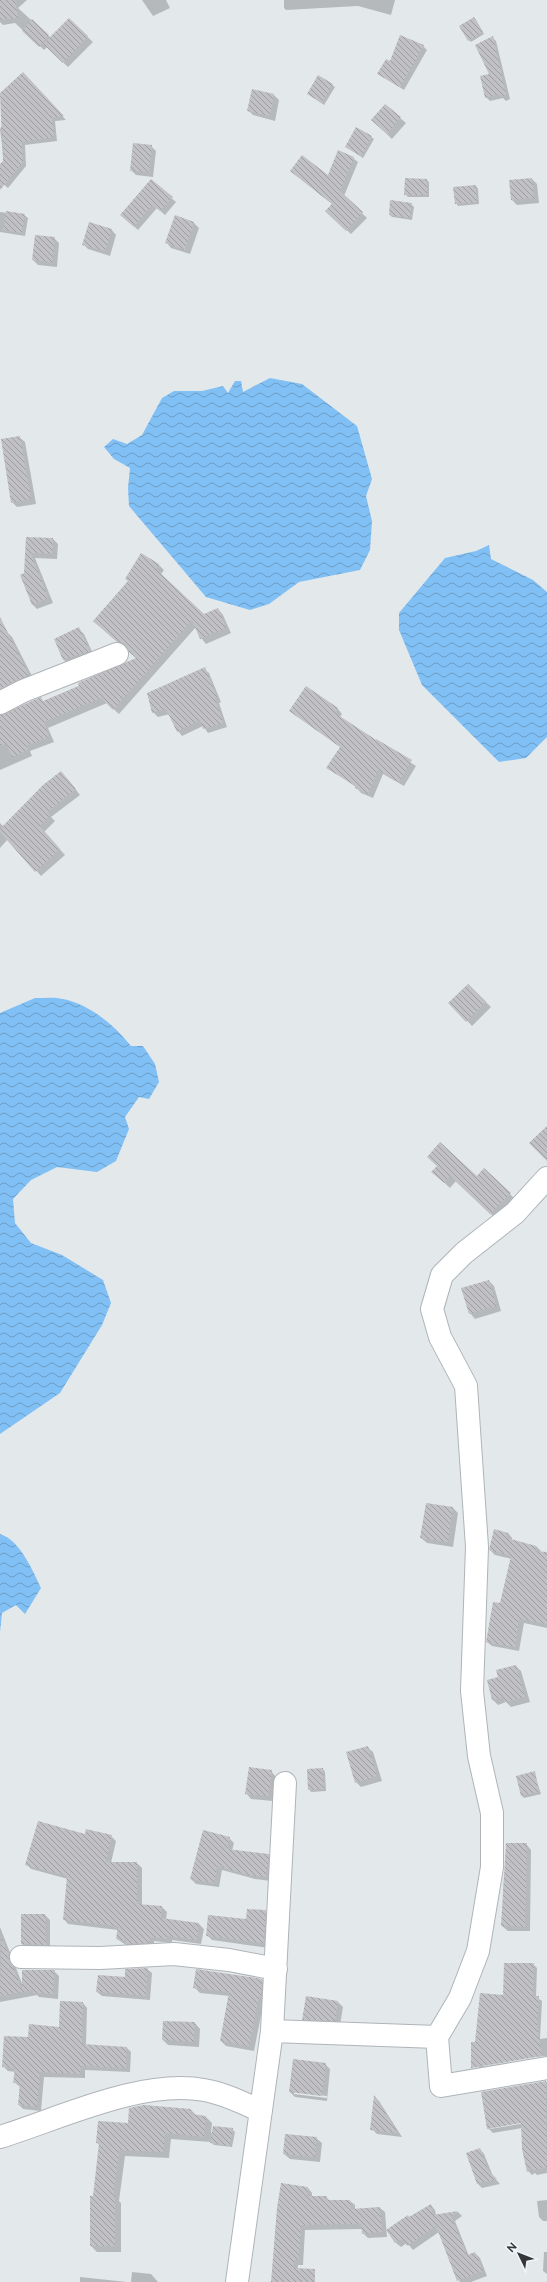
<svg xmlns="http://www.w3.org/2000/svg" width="547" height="2282" viewBox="0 0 547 2282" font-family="Raleway,sans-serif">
	<defs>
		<pattern id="water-waves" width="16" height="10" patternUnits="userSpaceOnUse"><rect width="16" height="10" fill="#81c0f5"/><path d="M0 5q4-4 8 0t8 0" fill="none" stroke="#6a9dc7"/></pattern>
		<pattern id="building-back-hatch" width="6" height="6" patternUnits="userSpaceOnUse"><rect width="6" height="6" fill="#c0c0c5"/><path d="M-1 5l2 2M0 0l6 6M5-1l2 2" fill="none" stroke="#9d9da1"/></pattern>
	</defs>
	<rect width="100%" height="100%" fill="#e3e8eb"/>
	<path fill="url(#water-waves)" d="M 270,378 L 302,384 L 357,426 L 372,479 L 366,496 L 372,521 L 370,550 L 360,570 L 299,582 L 269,604 L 250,610 L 206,597 L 129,506 L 128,488 L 130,468 L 114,459 L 104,447 L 113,439 L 127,444 L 142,435 L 162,398 L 174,391 L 202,391 L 223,386 L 228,393 L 235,381 L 241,381 L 243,392 Z
		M 489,545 L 491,559 L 533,580 L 547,592 L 547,737 L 526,758 L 499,762 L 422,685 L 399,630 L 399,613 L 445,558 L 476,551 Z
		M 35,998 C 44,998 55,997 63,999 C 91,1005 114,1025 131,1046 L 143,1046 L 155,1064 L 159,1082 L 149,1099 L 139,1097 L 125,1117 L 129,1129 L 116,1161 L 97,1172 L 57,1167 L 31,1180 L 13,1199 L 15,1223 L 31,1243 L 62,1255 L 103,1280 L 111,1303 L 102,1325 L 60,1393 L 0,1434 L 0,1013 Z
		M 0,1534 C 20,1540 33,1571 41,1588 L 25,1614 L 16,1605 L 2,1613 L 0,1632 Z"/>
	<path fill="#0003" fill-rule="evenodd" d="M 0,0 L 27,0 L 18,8 L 51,38 L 69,19 L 93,42 L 68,67 L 47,47 L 44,50 L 15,23 L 3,25 L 0,22 Z
		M 142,0 L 166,0 L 170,8 L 153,16 Z
		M 284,0 L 395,0 L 391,15 L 358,6 L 286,10 L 284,8 Z
		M 476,20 L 484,34 L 471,42 L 469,40 Z
		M 492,37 L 496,41 L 510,99 L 506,101 L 503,98 L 490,101 L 486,97 L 490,74 Z
		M 423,46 L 427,50 L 404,90 L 378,74 L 391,63 Z
		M 28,80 L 66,120 L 55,121 L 57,141 L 25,145 L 26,166 L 8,188 L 0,181 L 0,166 L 4,161 L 0,129 Z
		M 332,85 L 335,87 L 324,105 L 308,94 Z
		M 274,95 L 279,100 L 275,121 L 253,115 L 248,110 Z
		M 385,105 L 406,123 L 392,139 L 372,120 Z
		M 371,137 L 374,139 L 363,158 L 346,147 Z
		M 151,146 L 156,151 L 153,177 L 136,175 L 131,170 Z
		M 353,158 L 358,162 L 344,196 L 367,218 L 351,234 L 326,211 L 332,204 L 291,171 L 328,177 Z
		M 532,179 L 537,184 L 539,203 L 517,205 L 512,200 Z
		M 151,180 L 176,202 L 165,215 L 157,208 L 138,230 L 126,219 Z
		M 427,180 L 429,182 L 429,197 L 408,197 L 406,195 Z
		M 476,186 L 478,189 L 479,204 L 458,206 L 456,203 Z
		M 411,204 L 414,207 L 412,220 L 392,217 L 390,215 Z
		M 0,212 L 24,215 L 28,218 L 25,236 L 0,232 Z
		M 194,223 L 199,228 L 190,254 L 171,248 L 166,242 Z
		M 111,229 L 116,235 L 110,256 L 88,249 L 83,244 Z
		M 54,238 L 59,243 L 57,267 L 38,265 L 33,260 Z
		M 19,437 L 25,442 L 36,504 L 17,507 L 12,502 Z
		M 27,538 L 53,539 L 58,544 L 57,559 L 35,558 L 53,603 L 37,609 L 32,604 L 25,574 Z
		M 158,564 L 164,570 L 161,574 L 204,615 L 218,609 L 223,615 L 231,633 L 206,644 L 201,638 L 196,627 L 119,714 L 107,703 L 48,728 L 54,742 L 30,751 L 32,756 L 0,770 L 0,716 L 44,702 L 137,659 L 128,648 L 123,647 L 100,626 Z
		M 79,629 L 84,634 L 94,656 L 69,665 L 64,660 Z
		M 7,632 L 12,637 L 34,680 L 0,698 L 0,636 Z
		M 204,669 L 209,673 L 221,702 L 219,703 L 227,727 L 208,733 L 203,726 L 182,736 L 178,731 L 170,714 L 158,717 L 153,712 Z
		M 306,687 L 338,709 L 342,714 L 340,717 L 416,766 L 404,786 L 383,774 L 373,798 L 361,793 L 356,787 L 328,768 L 341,747 L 290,711 Z
		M 66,777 L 80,795 L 51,817 L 55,821 L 44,832 L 65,855 L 41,876 L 8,839 L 0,848 L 0,823 L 4,827 Z
		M 468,985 L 491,1007 L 472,1026 L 450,1003 Z
		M 484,1169 L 515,1199 L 496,1219 L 456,1181 L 450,1188 L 433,1172 L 477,1177 Z
		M 489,1281 L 494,1286 L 501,1311 L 475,1319 L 470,1313 Z
		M 427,1504 L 453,1508 L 458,1513 L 453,1547 L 427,1543 L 421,1538 Z
		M 508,1533 L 512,1538 L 512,1541 L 536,1546 L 541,1551 L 528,1605 L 547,1608 L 547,1628 L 524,1623 L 519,1651 L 492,1646 L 487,1642 L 501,1604 L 512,1559 L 495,1555 L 490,1550 Z
		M 516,1666 L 521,1671 L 530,1702 L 511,1707 L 506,1702 L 498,1705 L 493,1700 L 499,1678 Z
		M 367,1747 L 373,1752 L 382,1781 L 361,1787 L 356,1782 Z
		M 323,1769 L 325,1772 L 326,1791 L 311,1792 L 309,1789 Z
		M 271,1771 L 276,1777 L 273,1801 L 251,1799 L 246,1793 Z
		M 534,1772 L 541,1794 L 524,1798 L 522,1796 Z
		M 85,1836 L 111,1836 L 116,1841 L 111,1863 L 137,1863 L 142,1868 L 142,1906 L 162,1907 L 167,1912 L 166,1919 L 199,1924 L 204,1929 L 201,1944 L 172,1940 L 172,1943 L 154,1941 L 154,1947 L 132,1949 L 117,1939 L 118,1930 L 68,1924 L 64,1919 L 68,1879 L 31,1869 L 27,1865 Z
		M 229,1838 L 234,1843 L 232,1851 L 268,1855 L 273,1860 L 271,1881 L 255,1879 L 222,1870 L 219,1887 L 196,1884 L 191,1879 Z
		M 526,1844 L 531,1850 L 530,1931 L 508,1931 L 502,1926 L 504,1876 Z
		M 265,1911 L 270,1916 L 269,1948 L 212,1940 L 207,1935 Z
		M 22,1915 L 45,1915 L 50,1920 L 50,1949 L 28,1949 L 22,1944 Z
		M 0,1927 L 23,1986 L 54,1971 L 59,1976 L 58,1999 L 39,1997 L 37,1995 L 0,2002 Z
		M 533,1964 L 537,1968 L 536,1997 L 542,2001 L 540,2039 L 547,2038 L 547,2056 L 478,2060 L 504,1996 Z
		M 147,1969 L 152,1973 L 150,2000 L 102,1996 L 97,1992 Z
		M 262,1980 L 267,1985 L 254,2051 L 226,2046 L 221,2041 L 230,1996 L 200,1993 L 195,1988 Z
		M 338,2002 L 343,2007 L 340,2025 L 308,2024 L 303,2019 Z
		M 83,2003 L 87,2008 L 86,2045 L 127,2048 L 131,2052 L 130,2072 L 85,2070 L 85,2078 L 44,2077 L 41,2111 L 23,2109 L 19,2105 L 20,2087 L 14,2082 L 16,2072 L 8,2071 L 3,2066 L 29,2038 L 60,2028 Z
		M 195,2023 L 200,2029 L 199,2047 L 168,2045 L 163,2040 Z
		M 325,2064 L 330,2069 L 327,2101 L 295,2097 L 290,2092 ZM 294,2092 L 327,2096 L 327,2098 L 294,2094 Z
		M 477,2065 L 486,2067 L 490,2071 L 482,2072 Z
		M 547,2082 L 547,2173 L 537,2175 L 535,2173 L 532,2175 L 528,2171 L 523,2149 L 522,2128 L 493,2133 L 488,2128 L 482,2093 ZM 525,2121 L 526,2123 L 490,2129 L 490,2127 Z
		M 375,2097 L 379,2101 L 402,2137 L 377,2134 L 372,2129 Z
		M 191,2110 L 197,2116 L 206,2117 L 212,2123 L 211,2133 L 232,2129 L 235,2132 L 232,2147 L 214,2145 L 211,2142 L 171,2139 L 169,2158 L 125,2156 L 119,2201 L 121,2203 L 121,2252 L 97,2252 L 91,2246 L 100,2145 L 97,2143 L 128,2124 Z
		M 316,2138 L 322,2143 L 320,2162 L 290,2159 L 284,2154 Z
		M 480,2149 L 484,2154 L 493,2176 L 500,2184 L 482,2188 L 478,2184 Z
		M 308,2188 L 312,2193 L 312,2197 L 326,2197 L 330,2201 L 350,2201 L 355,2205 L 355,2210 L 380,2208 L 385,2212 L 387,2237 L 368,2238 L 363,2233 L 362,2229 L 305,2230 L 303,2265 L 298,2265 L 297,2282 L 272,2282 Z
		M 547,2200 L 547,2221 L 543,2221 L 539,2217 L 537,2201 Z
		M 431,2205 L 435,2210 L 436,2215 L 458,2212 L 462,2216 L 455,2221 L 469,2256 L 475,2253 L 480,2258 L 487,2276 L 471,2282 L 460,2282 L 439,2232 L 413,2250 L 407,2243 L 401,2247 L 396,2243 L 388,2230 Z
		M 544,2252 L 547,2252 L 547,2274 L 543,2271 Z
		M 132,2272 L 151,2274 L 158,2282 L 131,2282 Z
		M 80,2277 L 127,2282 L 80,2282 Z"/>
	<path fill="url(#building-back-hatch)" d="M 0,0 L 15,0 L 18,18 L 0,20 Z
		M 474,17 L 483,32 L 468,41 L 459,26 Z
		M 69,18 L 88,36 L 63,63 L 43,44 Z
		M 32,19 L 49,35 L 39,47 L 22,31 Z
		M 400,35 L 424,45 L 400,87 L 377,74 L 386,59 L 390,61 Z
		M 493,36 L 506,95 L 501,97 L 499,94 L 485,98 L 480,76 L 489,74 L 475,45 Z
		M 23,72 L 64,116 L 52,118 L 54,137 L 22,142 L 23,162 L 0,190 L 0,164 L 3,161 L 0,93 Z
		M 318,75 L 333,84 L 322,103 L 307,94 Z
		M 252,89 L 274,94 L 270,116 L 247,111 Z
		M 385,104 L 401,117 L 387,134 L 371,120 Z
		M 356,127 L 372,136 L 361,156 L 345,147 Z
		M 133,143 L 152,145 L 149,172 L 130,171 Z
		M 338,150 L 354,157 L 340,191 L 363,212 L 346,231 L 325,211 L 332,204 L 290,171 L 302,155 L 328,175 Z
		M 405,178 L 427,179 L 427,195 L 404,195 Z
		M 532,178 L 534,198 L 511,200 L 509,180 Z
		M 151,179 L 173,197 L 160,211 L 152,205 L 134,227 L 120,215 Z
		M 476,185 L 477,202 L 455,204 L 453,187 Z
		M 390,200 L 412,203 L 410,218 L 389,215 Z
		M 6,211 L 25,214 L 22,233 L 3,230 Z
		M 175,215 L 194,222 L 185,250 L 165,243 Z
		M 89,222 L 112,229 L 105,251 L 82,245 Z
		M 35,235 L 55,237 L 52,262 L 32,260 Z
		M 20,436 L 31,499 L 11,503 L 1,439 Z
		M 26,537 L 53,538 L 52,554 L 31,553 L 48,598 L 32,605 L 20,575 L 24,573 Z
		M 141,553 L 159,564 L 156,569 L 204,614 L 218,608 L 226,628 L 200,639 L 192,620 L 113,710 L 101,698 L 44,722 L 49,737 L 26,746 L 28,750 L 12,757 L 6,744 L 0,745 L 0,715 L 41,697 L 43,701 L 79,686 L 78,683 L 136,658 L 129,652 L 125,644 L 117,642 L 93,621 L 128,581 L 125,579 Z
		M 0,617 L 29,675 L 0,689 Z
		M 79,627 L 90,651 L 63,660 L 54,639 Z
		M 205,667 L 217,697 L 215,698 L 223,723 L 203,729 L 200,720 L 177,732 L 166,709 L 152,713 L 147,693 Z
		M 306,686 L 338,708 L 335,713 L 376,740 L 376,739 L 412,760 L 399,782 L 378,770 L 368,794 L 355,788 L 356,786 L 326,768 L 340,747 L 289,711 Z
		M 61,771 L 76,789 L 47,812 L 50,815 L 40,826 L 60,849 L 35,872 L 0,832 L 0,829 L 43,785 Z
		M 468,984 L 486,1002 L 466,1022 L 448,1003 Z
		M 547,1126 L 547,1161 L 529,1143 Z
		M 440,1142 L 477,1176 L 484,1168 L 511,1193 L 490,1214 L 450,1176 L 444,1183 L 431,1172 L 437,1166 L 427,1157 Z
		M 489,1280 L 496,1306 L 469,1314 L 461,1288 Z
		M 426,1503 L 453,1507 L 448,1542 L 420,1538 Z
		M 494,1529 L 508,1533 L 507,1538 L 536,1546 L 535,1551 L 547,1552 L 547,1624 L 519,1619 L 515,1647 L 486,1642 L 493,1602 L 500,1603 L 511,1556 L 489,1550 Z
		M 516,1665 L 525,1697 L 505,1702 L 503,1697 L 492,1700 L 487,1680 L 498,1677 L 496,1670 Z
		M 368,1746 L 377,1776 L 355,1783 L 346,1752 Z
		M 249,1767 L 272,1770 L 268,1796 L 245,1794 Z
		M 323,1768 L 324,1789 L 308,1790 L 307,1769 Z
		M 535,1771 L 539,1792 L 521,1796 L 516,1776 Z
		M 38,1821 L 85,1834 L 86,1829 L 112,1835 L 106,1862 L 137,1862 L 137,1904 L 162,1906 L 161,1918 L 199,1923 L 197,1940 L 167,1936 L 167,1939 L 150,1937 L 149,1943 L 126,1944 L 126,1941 L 116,1939 L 118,1926 L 63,1920 L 67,1876 L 25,1865 Z
		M 203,1830 L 230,1837 L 227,1849 L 269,1854 L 266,1877 L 249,1875 L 217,1866 L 214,1883 L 190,1879 Z
		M 506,1843 L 527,1843 L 525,1927 L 501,1926 Z
		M 247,1909 L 266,1910 L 264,1943 L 206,1936 L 208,1915 L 246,1919 Z
		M 21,1914 L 45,1914 L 46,1945 L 21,1944 Z
		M 1,1936 L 22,1990 L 22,1970 L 55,1970 L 53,1994 L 33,1993 L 33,1990 L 0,1996 Z
		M 504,1963 L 534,1963 L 533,1996 L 539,1996 L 537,2025 L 542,2056 L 471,2068 L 471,2042 L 475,2042 L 480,1993 L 503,1995 Z
		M 148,1968 L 146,1996 L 96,1992 L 98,1975 L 125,1977 L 125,1969 Z
		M 196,1969 L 262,1979 L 261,1997 L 259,1997 L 249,2046 L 220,2041 L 229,1992 L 193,1988 Z
		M 306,1996 L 338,2001 L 335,2021 L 302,2020 Z
		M 60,2001 L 83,2002 L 82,2044 L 127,2047 L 126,2068 L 81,2066 L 80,2074 L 40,2072 L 37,2107 L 18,2105 L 20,2083 L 13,2083 L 15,2068 L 2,2067 L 4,2036 L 28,2037 L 29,2024 L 59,2027 Z
		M 163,2021 L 195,2022 L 194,2042 L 162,2040 Z
		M 293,2059 L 326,2063 L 322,2096 L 289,2092 Z
		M 546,2081 L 547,2167 L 532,2171 L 531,2167 L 527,2172 L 522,2149 L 521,2123 L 487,2129 L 481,2092 Z
		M 374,2095 L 398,2133 L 370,2130 Z
		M 144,2105 L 191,2109 L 191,2114 L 206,2116 L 204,2137 L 165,2133 L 163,2152 L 119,2150 L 113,2196 L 115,2196 L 115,2246 L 90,2246 L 90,2196 L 93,2196 L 99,2143 L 96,2143 L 98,2121 L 128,2123 L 129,2108 Z
		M 213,2126 L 233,2128 L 230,2146 L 210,2143 Z
		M 285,2134 L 317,2137 L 315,2157 L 283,2154 Z
		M 480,2148 L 488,2170 L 497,2179 L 477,2184 L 466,2153 Z
		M 281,2183 L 308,2187 L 307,2196 L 327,2196 L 326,2200 L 350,2200 L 351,2209 L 380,2207 L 382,2232 L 362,2234 L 361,2224 L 301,2225 L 299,2260 L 294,2260 L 293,2268 L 315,2269 L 315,2282 L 271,2282 L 277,2208 Z
		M 431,2204 L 433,2215 L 458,2211 L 451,2216 L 467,2255 L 475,2252 L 483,2271 L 457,2281 L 436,2226 L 407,2246 L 403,2239 L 395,2243 L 386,2230 L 408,2215 L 409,2217 Z"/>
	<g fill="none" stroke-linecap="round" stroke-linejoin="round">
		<g stroke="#afb4b8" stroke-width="24">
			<path id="minor" d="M 0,703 L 23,691 L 117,654
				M 21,1957 L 100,1958 L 174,1954 L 229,1960 L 276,1969
				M 272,2031 L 437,2037 L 441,2086 L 547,2068
				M 437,2037 L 460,1998 L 478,1951 L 492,1867 L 492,1813 L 479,1756 L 472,1691 L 477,1547 L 466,1386 L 440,1337 L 432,1309 L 442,1275 L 464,1253 L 515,1213 L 547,1178
				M 0,2137 C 61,2118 141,2079 204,2090 C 223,2093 243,2103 261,2111
				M 237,2282 L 272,2031 L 285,1783"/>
		</g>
		<use href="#minor" stroke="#fff" stroke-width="22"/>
	</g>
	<g transform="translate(519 2254) rotate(313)" stroke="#f0f5f9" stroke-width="3" paint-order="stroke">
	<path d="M0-3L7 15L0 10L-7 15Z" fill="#343638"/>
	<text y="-6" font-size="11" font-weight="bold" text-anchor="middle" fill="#343638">N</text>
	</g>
</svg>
